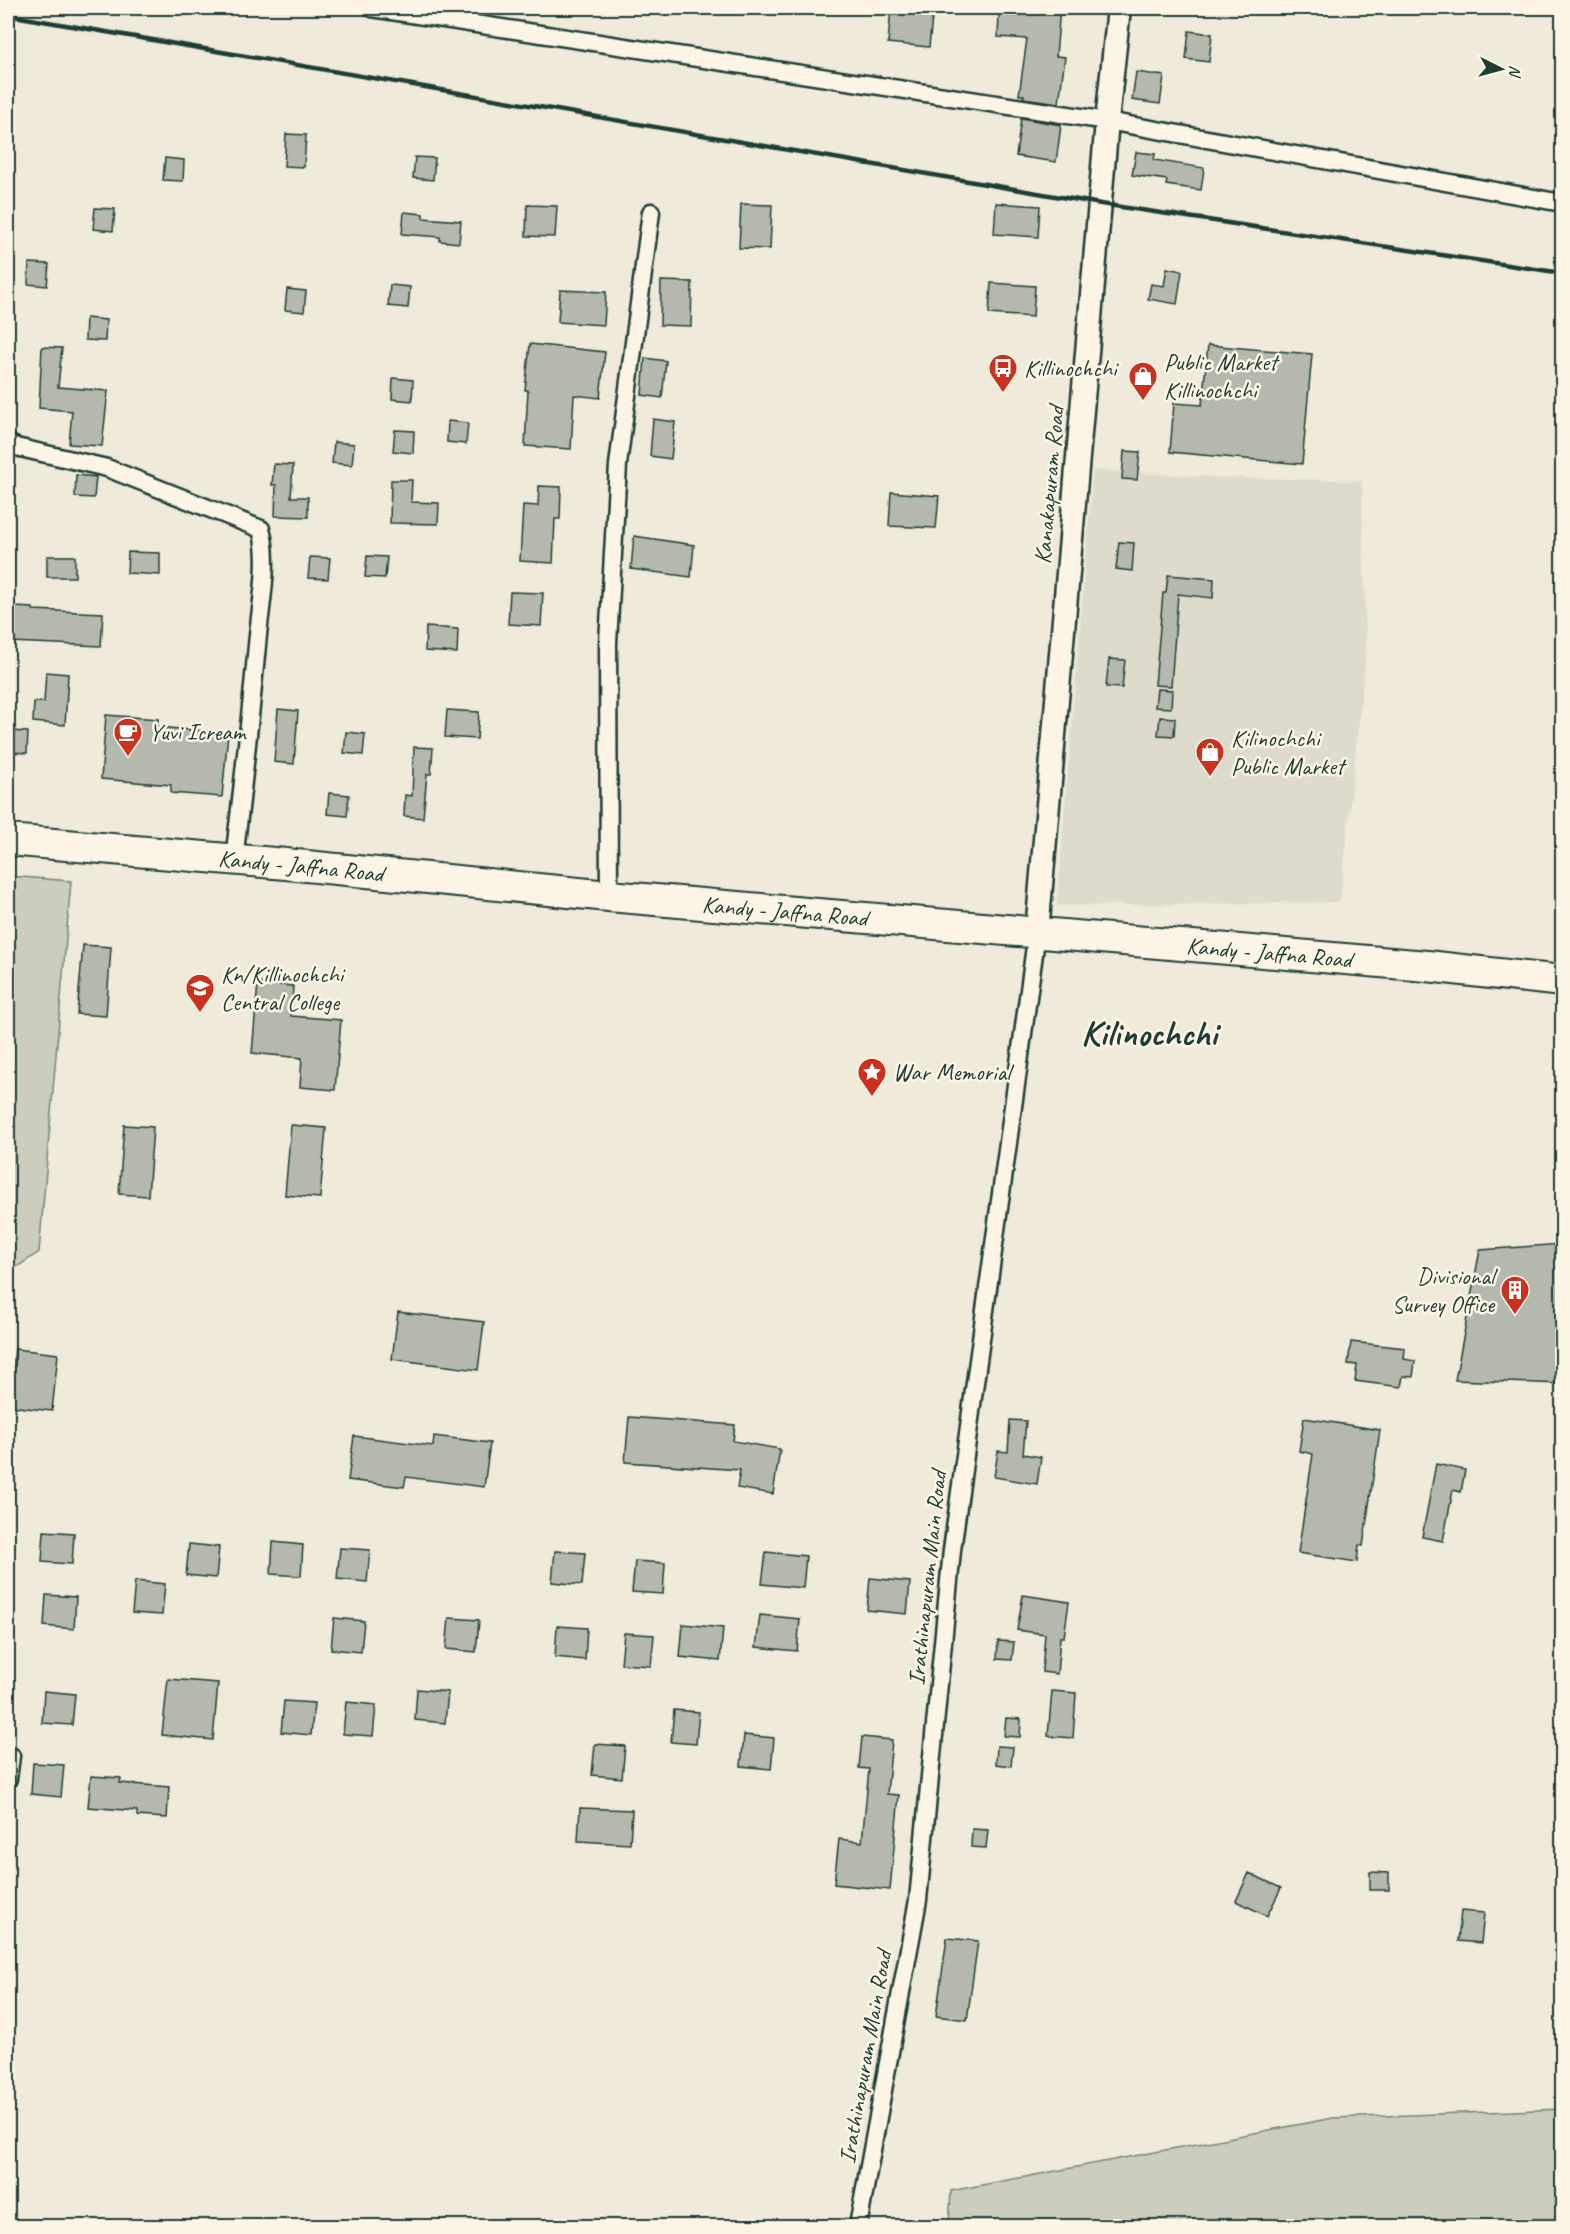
<svg xmlns="http://www.w3.org/2000/svg" width="1570" height="2234" viewBox="0 0 1570 2234" font-family="Caveat,sans-serif">
	<rect width="100%" height="100%" fill="#efeada"/>
	<filter id="ink" filterUnits="userSpaceOnUse"><feTurbulence type="fractalNoise" baseFrequency=".0167" numOctaves="2"/><feDisplacementMap in="SourceGraphic" scale="12" xChannelSelector="R" yChannelSelector="G"/><feConvolveMatrix kernelMatrix="1 2 1 2 8 2 1 2 1" color-interpolation-filters="sRGB"/></filter>
	<g filter="url(#ink)">
		<path fill="#dedbcc" d="M 1093,470 L 1215,477 L 1362,481 L 1366,651 L 1340,902 L 1057,906 Z"/>
		<path fill="#cccdbf" stroke="#76857a" stroke-width="1.5" d="M 8,876 L 71,881 L 39,1252 L 8,1273 Z
			M 1562,2109 L 1562,2226 L 949,2226 L 951,2191 L 1333,2118 Z"/>
		<path fill="#b5b9ad" stroke="#1f3d34" stroke-width="1.5" d="M 891,8 L 933,8 L 929,47 L 888,43 Z
			M 1017,8 L 1060,8 L 1056,56 L 1065,57 L 1059,103 L 1023,98 L 1024,95 L 1019,95 L 1027,39 L 998,37 L 999,14 L 1017,16 Z
			M 1189,31 L 1212,34 L 1209,62 L 1186,59 Z
			M 1136,72 L 1164,76 L 1160,104 L 1132,100 Z
			M 1021,118 L 1061,125 L 1056,162 L 1016,156 Z
			M 286,134 L 306,135 L 304,167 L 284,166 Z
			M 1136,152 L 1155,154 L 1154,160 L 1204,168 L 1201,190 L 1166,185 L 1167,180 L 1132,175 Z
			M 415,157 L 435,158 L 433,180 L 413,178 Z
			M 165,158 L 184,160 L 183,181 L 163,180 Z
			M 996,203 L 1040,206 L 1038,237 L 994,234 Z
			M 741,204 L 772,205 L 770,249 L 739,248 Z
			M 527,205 L 557,206 L 555,237 L 526,236 Z
			M 95,208 L 115,209 L 113,231 L 93,229 Z
			M 404,212 L 423,214 L 423,218 L 461,221 L 459,243 L 440,241 L 440,237 L 402,234 Z
			M 29,263 L 49,264 L 47,286 L 28,284 Z
			M 1167,268 L 1182,271 L 1177,304 L 1148,299 L 1151,284 L 1164,286 Z
			M 661,281 L 692,282 L 691,326 L 660,325 Z
			M 991,283 L 1035,286 L 1033,317 L 989,314 Z
			M 390,285 L 410,287 L 408,308 L 388,306 Z
			M 287,289 L 306,291 L 304,312 L 285,310 Z
			M 560,290 L 606,292 L 604,325 L 558,322 Z
			M 86,318 L 106,320 L 105,341 L 85,340 Z
			M 530,344 L 605,352 L 600,398 L 574,395 L 571,449 L 525,446 L 528,390 L 525,390 Z
			M 1208,345 L 1312,354 L 1302,464 L 1170,452 L 1174,403 L 1202,405 Z
			M 42,347 L 62,348 L 58,387 L 108,391 L 102,446 L 69,444 L 72,411 L 39,408 Z
			M 645,358 L 666,361 L 662,398 L 642,395 Z
			M 393,378 L 413,380 L 412,401 L 392,399 Z
			M 653,419 L 675,422 L 671,459 L 650,456 Z
			M 448,421 L 468,423 L 466,444 L 447,442 Z
			M 395,430 L 414,431 L 413,453 L 393,451 Z
			M 334,442 L 354,444 L 352,465 L 332,463 Z
			M 1124,451 L 1140,452 L 1137,480 L 1122,479 Z
			M 274,464 L 293,465 L 291,497 L 308,497 L 308,517 L 275,516 L 276,485 L 272,485 Z
			M 76,475 L 96,477 L 94,498 L 75,497 Z
			M 391,480 L 412,480 L 411,502 L 439,503 L 438,524 L 390,523 Z
			M 539,486 L 561,487 L 560,519 L 555,519 L 553,563 L 520,561 L 523,505 L 538,506 Z
			M 891,492 L 939,496 L 936,528 L 889,526 Z
			M 634,536 L 694,545 L 691,577 L 631,569 Z
			M 1119,542 L 1134,543 L 1132,571 L 1116,569 Z
			M 128,552 L 160,553 L 160,575 L 127,573 Z
			M 47,556 L 75,556 L 75,577 L 47,577 Z
			M 367,556 L 387,557 L 385,578 L 365,577 Z
			M 310,557 L 330,558 L 328,579 L 308,578 Z
			M 1168,575 L 1214,579 L 1213,598 L 1178,594 L 1171,686 L 1155,685 L 1163,593 L 1166,593 Z
			M 510,592 L 543,593 L 541,626 L 508,624 Z
			M 14,607 L 33,608 L 33,610 L 103,613 L 101,646 L 11,642 Z
			M 426,627 L 458,629 L 457,653 L 425,651 Z
			M 1109,659 L 1125,660 L 1122,688 L 1106,687 Z
			M 46,672 L 68,674 L 65,725 L 33,722 L 34,702 L 44,702 Z
			M 1157,689 L 1172,690 L 1171,708 L 1155,707 Z
			M 278,709 L 298,711 L 294,764 L 274,762 Z
			M 447,710 L 479,712 L 477,739 L 445,737 Z
			M 106,715 L 158,719 L 157,727 L 228,733 L 222,797 L 171,793 L 171,785 L 101,779 Z
			M 1160,717 L 1175,718 L 1174,736 L 1158,735 Z
			M 9,731 L 28,732 L 27,753 L 8,752 Z
			M 346,732 L 365,734 L 363,755 L 344,753 Z
			M 414,747 L 433,748 L 431,774 L 427,774 L 423,818 L 404,816 L 405,795 L 412,796 Z
			M 329,793 L 349,795 L 347,816 L 327,814 Z
			M 83,945 L 111,947 L 106,1016 L 77,1014 Z
			M 258,983 L 293,986 L 291,1016 L 341,1020 L 335,1090 L 300,1087 L 302,1058 L 252,1053 Z
			M 124,1125 L 153,1127 L 148,1196 L 119,1194 Z
			M 291,1125 L 326,1128 L 320,1198 L 285,1195 Z
			M 1563,1244 L 1563,1384 L 1455,1380 L 1480,1250 Z
			M 398,1312 L 484,1322 L 478,1370 L 392,1359 Z
			M 1351,1342 L 1405,1348 L 1404,1359 L 1415,1361 L 1413,1377 L 1403,1376 L 1401,1387 L 1355,1381 L 1357,1365 L 1348,1364 Z
			M 15,1349 L 58,1354 L 52,1411 L 9,1406 Z
			M 629,1417 L 735,1425 L 733,1441 L 780,1449 L 773,1494 L 737,1488 L 740,1470 L 625,1462 Z
			M 1304,1418 L 1380,1430 L 1363,1546 L 1359,1545 L 1357,1562 L 1298,1553 L 1313,1454 L 1299,1451 Z
			M 1010,1420 L 1026,1421 L 1023,1454 L 1041,1457 L 1037,1484 L 994,1477 L 998,1451 L 1008,1452 Z
			M 354,1436 L 433,1446 L 434,1436 L 490,1443 L 484,1487 L 406,1477 L 404,1487 L 348,1480 Z
			M 1436,1464 L 1465,1470 L 1461,1492 L 1453,1490 L 1443,1541 L 1422,1537 Z
			M 44,1531 L 74,1533 L 72,1564 L 42,1562 Z
			M 273,1542 L 303,1545 L 301,1576 L 271,1574 Z
			M 189,1544 L 219,1547 L 216,1578 L 186,1575 Z
			M 340,1548 L 370,1550 L 367,1582 L 337,1579 Z
			M 555,1551 L 585,1553 L 582,1585 L 552,1582 Z
			M 766,1552 L 806,1556 L 803,1588 L 762,1584 Z
			M 635,1561 L 665,1563 L 663,1594 L 632,1592 Z
			M 870,1578 L 910,1582 L 907,1614 L 867,1610 Z
			M 135,1581 L 165,1584 L 162,1615 L 132,1613 Z
			M 46,1595 L 76,1597 L 74,1629 L 44,1626 Z
			M 1023,1595 L 1069,1602 L 1064,1637 L 1060,1637 L 1057,1674 L 1042,1672 L 1045,1634 L 1017,1630 Z
			M 760,1615 L 800,1619 L 797,1651 L 756,1647 Z
			M 334,1618 L 364,1621 L 361,1652 L 331,1649 Z
			M 449,1618 L 479,1620 L 476,1652 L 446,1649 Z
			M 683,1624 L 723,1628 L 720,1661 L 680,1657 Z
			M 557,1626 L 587,1628 L 585,1660 L 555,1657 Z
			M 624,1633 L 654,1635 L 651,1666 L 621,1664 Z
			M 998,1641 L 1014,1642 L 1012,1660 L 997,1659 Z
			M 168,1679 L 218,1683 L 213,1740 L 162,1735 Z
			M 417,1689 L 448,1692 L 445,1723 L 415,1720 Z
			M 44,1691 L 75,1694 L 72,1725 L 42,1723 Z
			M 1052,1691 L 1076,1693 L 1073,1738 L 1048,1736 Z
			M 284,1701 L 314,1703 L 311,1735 L 281,1732 Z
			M 346,1702 L 376,1705 L 373,1736 L 343,1734 Z
			M 674,1710 L 699,1712 L 696,1744 L 671,1742 Z
			M 1006,1718 L 1021,1719 L 1020,1737 L 1004,1736 Z
			M 744,1735 L 774,1738 L 771,1769 L 741,1766 Z
			M 862,1737 L 892,1740 L 887,1794 L 899,1795 L 890,1890 L 834,1884 L 839,1839 L 862,1842 L 869,1769 L 859,1768 Z
			M 595,1744 L 625,1746 L 622,1778 L 592,1775 Z
			M 997,1746 L 1013,1747 L 1011,1766 L 996,1764 Z
			M 33,1763 L 64,1765 L 61,1797 L 31,1794 Z
			M 91,1776 L 121,1778 L 120,1783 L 169,1787 L 167,1818 L 137,1816 L 137,1811 L 88,1807 Z
			M 580,1808 L 632,1810 L 630,1844 L 578,1841 Z
			M 972,1829 L 988,1830 L 986,1848 L 971,1847 Z
			M 1370,1872 L 1389,1873 L 1389,1890 L 1370,1890 Z
			M 1249,1873 L 1281,1888 L 1267,1916 L 1236,1901 Z
			M 1461,1911 L 1484,1913 L 1481,1943 L 1458,1941 Z
			M 947,1938 L 978,1941 L 967,2020 L 936,2016 Z"/>
		<g fill="none" stroke-linecap="round" stroke-linejoin="round">
			<g stroke="#1f3d34" stroke-width="21">
				<path id="street" d="M 372,8 L 1107,121 L 1562,203
					M 8,443 L 16,447 L 107,468 L 261,529 C 270,559 261,603 258,635 C 251,710 243,785 234,860
					M 609,896 L 608,643 L 618,465 L 651,212
					M 8,1756 L 11,1756 L 8,1779
					M 858,2226 L 918,1900 L 952,1550 L 1037,932"/>
			</g>
			<g stroke="#1f3d34" stroke-width="27">
				<path id="secondary" d="M 1037,932 L 1107,121 L 1119,8"/>
			</g>
			<g stroke="#1f3d34" stroke-width="34">
				<g id="highway">
					<path id="s1" d="M 8,840 L 286,864 L 609,896 L 1427,966 L 1562,981"/>
				</g>
			</g>
			<use href="#street" stroke="#fcf5e5" stroke-width="16"/>
			<use href="#secondary" stroke="#fcf5e5" stroke-width="22"/>
			<use href="#highway" stroke="#fcf5e5" stroke-width="30"/>
			<path stroke="#1f3d34" stroke-width="4.5" d="M 8,15 L 1101,204 L 1562,273"/>
		</g>
	</g>
	<defs>
		<g id="bus-pin" transform="scale(1.5)"><path d="M0 17L-7.5 6A9.5 9.5 0 1 1 7.5 6Z" fill="#c8321e" stroke="#fcf5e5"/><path d="M-5-6H5V4H4V6H2V4H-2V6H-4V4H-5ZM-3.5-4V0h7V-4ZM-3.5 1.2v1.5H-2V1.2ZM2 1.2v1.5H3.5V1.2Z" fill="#fff"/></g>
		<g id="shop-pin" transform="scale(1.5)"><path d="M0 17L-7.5 6A9.5 9.5 0 1 1 7.5 6Z" fill="#c8321e" stroke="#fcf5e5"/><path d="M-5-2.5h2.3a2.7 3.5 0 0 1 5.4 0H5L5.5 6h-11ZM-1.5-2.5h3a1.5 2.3 0 0 0-3 0Z" fill="#fff"/></g>
		<g id="cafe-pin" transform="scale(1.5)"><path d="M0 17L-7.5 6A9.5 9.5 0 1 1 7.5 6Z" fill="#c8321e" stroke="#fcf5e5"/><path d="M-5.5-4.5H6V0H3Q3 3.5 0 3.5H-2.5Q-5.5 3.5-5.5 0ZM3-3.2v2h1.7v-2ZM-6 4.5H4V6H-6Z" fill="#fff"/></g>
		<g id="school-pin" transform="scale(1.5)"><path d="M0 17L-7.5 6A9.5 9.5 0 1 1 7.5 6Z" fill="#c8321e" stroke="#fcf5e5"/><path d="M0-5L7-2L0 1L-7-2ZM-4 1L0 2.5L4 1V4Q0 6-4 4Z" fill="#fff"/></g>
		<g id="sight-pin" transform="scale(1.5)"><path d="M0 17L-7.5 6A9.5 9.5 0 1 1 7.5 6Z" fill="#c8321e" stroke="#fcf5e5"/><path d="M0-6L1.8-2.2L6-1.7L2.9 1.2L3.7 5.4L0 3.3L-3.7 5.4L-2.9 1.2L-6-1.7L-1.8-2.2Z" fill="#fff"/></g>
		<g id="building-pin" transform="scale(1.5)"><path d="M0 17L-7.5 6A9.5 9.5 0 1 1 7.5 6Z" fill="#c8321e" stroke="#fcf5e5"/><path d="M-4-6H4V6H1V3H-1V6H-4ZM-2.5-4.3h1.7v1.8h-1.7ZM.8-4.3h1.7v1.8H.8ZM-2.5-1h1.7V.8h-1.7ZM.8-1h1.7V.8H.8Z" fill="#fff"/></g>
	</defs>
	<g fill-rule="evenodd">
		<use href="#bus-pin" x="1003" y="368"/>
		<use href="#shop-pin" x="1143" y="376"/>
		<use href="#cafe-pin" x="128" y="732"/>
		<use href="#shop-pin" x="1210" y="752"/>
		<use href="#school-pin" x="200" y="988"/>
		<use href="#sight-pin" x="872" y="1072"/>
		<use href="#building-pin" x="1515" y="1290"/>
	</g>
	<g text-anchor="middle" dominant-baseline="central" stroke-width="5" stroke-linejoin="round" paint-order="stroke">
		<g font-size="24" fill="#1f3d34" stroke="#fcf5e5" text-anchor="start">
			<text x="1164" y="362">Public Market<tspan x="1164" dy="28">Killinochchi</tspan></text>
			<text x="1024" y="368">Killinochchi</text>
			<text x="149" y="732">Yuvi Icream</text>
			<text x="1231" y="738">Kilinochchi<tspan x="1231" dy="28">Public Market</tspan></text>
			<text x="221" y="974">Kn/Killinochchi<tspan x="221" dy="28">Central College</tspan></text>
			<text x="893" y="1072">War Memorial</text>
			<text x="1494" y="1276" text-anchor="end">Divisional<tspan x="1494" dy="28">Survey Office</tspan></text>
		</g>
		<g font-size="24" fill="#1f3d34" stroke="#fcf5e5">
			<text transform="translate(1049 485) rotate(-85)">Kanakapuram Road</text>
			<text stroke="none"><textPath href="#s1" startOffset="294">Kandy - Jaffna Road</textPath></text>
			<text stroke="none"><textPath href="#s1" startOffset="780">Kandy - Jaffna Road</textPath></text>
			<text stroke="none"><textPath href="#s1" startOffset="1266">Kandy - Jaffna Road</textPath></text>
			<text transform="translate(927 1578) rotate(-84)">Irathinapuram Main Road</text>
			<text transform="translate(865 2057) rotate(-80)">Irathinapuram Main Road</text>
		</g>
		<g font-size="36" font-weight="bold" fill="#1f3d34" stroke="#fcf5e5">
			<text x="1149" y="1033">Kilinochchi</text>
		</g>
	</g>
	<rect width="1570" height="2234" fill="none" stroke="#fcf5e5" stroke-width="30"/>
	<rect x="15" y="15" width="1540" height="2204" fill="none" stroke="#1f3d34" stroke-width="2" filter="url(#ink)"/>
	<g transform="translate(1501 69) rotate(96)" stroke="#fcf5e5" stroke-width="4.5" paint-order="stroke">
	<path d="M0-4.5L10 22L0 15L-10 22Z" fill="#1f3d34"/>
	<text y="-9" font-size="16" font-weight="bold" text-anchor="middle" fill="#1f3d34">N</text>
	</g>
</svg>
